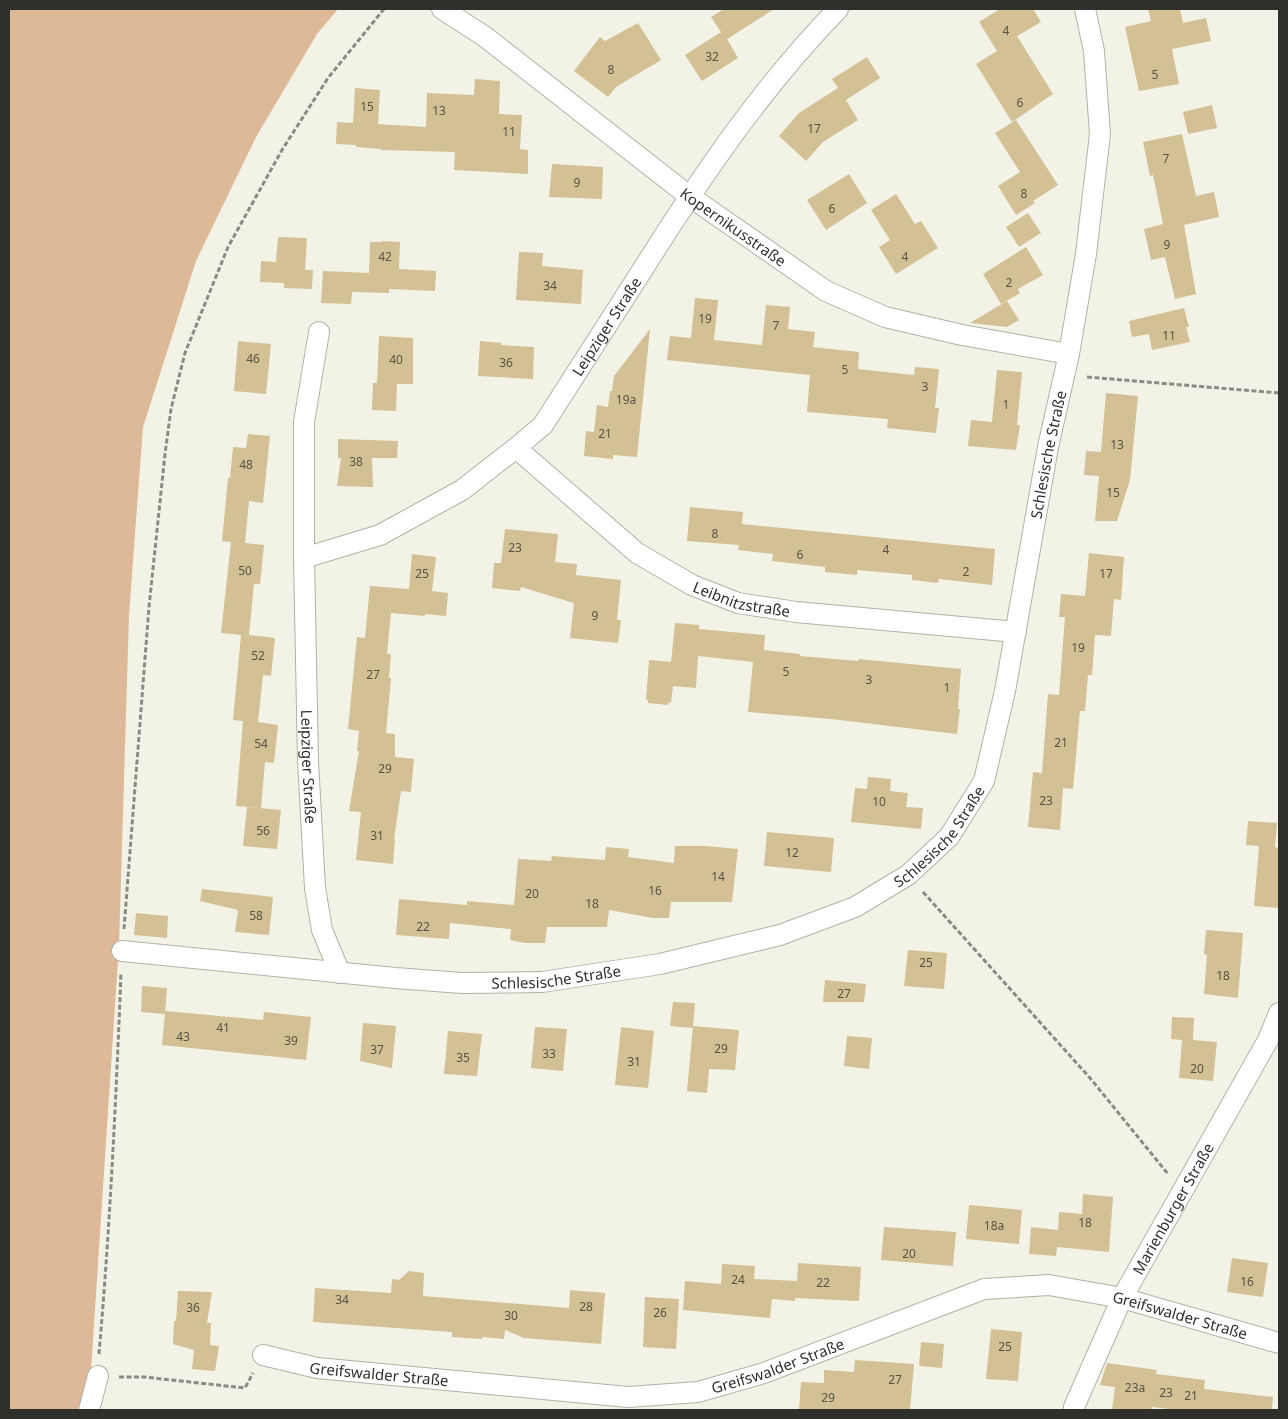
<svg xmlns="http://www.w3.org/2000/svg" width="1288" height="1419" viewBox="0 0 1288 1419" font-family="'Noto Sans',sans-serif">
	<rect width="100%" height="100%" fill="#f2f3e6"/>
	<path fill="#deb997" d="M 9,9 L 338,9 L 317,34 L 256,137 L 196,261 L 143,427 L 129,615 L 119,945 L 90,1385 L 84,1410 L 9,1410 Z"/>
	<path fill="#d3c094" d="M 724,9 L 774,9 L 727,39 L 738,58 L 702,81 L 685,55 L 721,32 L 711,17 Z
		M 1000,9 L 1033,9 L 1041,22 L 1017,36 L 1053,94 L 1012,122 L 976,64 L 997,51 L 979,22 Z
		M 1148,9 L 1180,9 L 1183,23 L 1206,18 L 1211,41 L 1172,49 L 1179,84 L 1139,91 L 1125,27 L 1151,21 Z
		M 638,23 L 661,60 L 616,87 L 608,97 L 574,71 L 600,37 L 605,41 Z
		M 867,57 L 880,78 L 846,100 L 858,120 L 823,142 L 806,161 L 779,136 L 799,113 L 838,88 L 832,79 Z
		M 475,79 L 500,81 L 499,114 L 522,115 L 520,149 L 528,150 L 528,174 L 454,170 L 455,152 L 381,150 L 381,149 L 356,147 L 356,145 L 336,144 L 337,122 L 353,123 L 355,88 L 380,90 L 378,124 L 426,127 L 427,93 L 474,95 Z
		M 1212,105 L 1217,128 L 1188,134 L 1183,112 Z
		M 1016,120 L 1058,185 L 1033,201 L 1035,203 L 1016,215 L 998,186 L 1020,172 L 995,133 Z
		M 1182,134 L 1196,196 L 1214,192 L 1219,217 L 1184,225 L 1196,294 L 1175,299 L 1165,257 L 1151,260 L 1144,229 L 1163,224 L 1153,175 L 1150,176 L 1143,142 Z
		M 552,164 L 603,167 L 602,199 L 549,197 Z
		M 849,174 L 867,203 L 826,230 L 807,200 Z
		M 896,194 L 915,224 L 921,221 L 938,248 L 896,274 L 879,247 L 890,240 L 871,210 Z
		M 1028,213 L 1041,233 L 1019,247 L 1006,227 Z
		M 278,237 L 307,238 L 305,270 L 313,270 L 312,289 L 284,288 L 284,283 L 260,282 L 261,261 L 276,262 Z
		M 382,241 L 400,242 L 399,269 L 436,271 L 435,291 L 389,289 L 389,293 L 352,292 L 351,304 L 321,303 L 323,271 L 369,273 L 370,242 L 382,242 Z
		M 1026,247 L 1043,275 L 1018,289 L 1020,293 L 1001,304 L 983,274 Z
		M 519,252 L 543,253 L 542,266 L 583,270 L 581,304 L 516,300 Z
		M 695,298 L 718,300 L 714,340 L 762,345 L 766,305 L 790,307 L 788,329 L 815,332 L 813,347 L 859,352 L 858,369 L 914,375 L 915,367 L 939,369 L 935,408 L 939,408 L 936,433 L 887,428 L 888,419 L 807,412 L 810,375 L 667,360 L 670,336 L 691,338 Z
		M 1007,301 L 1019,320 L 1007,327 L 970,323 Z
		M 1184,308 L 1189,327 L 1186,327 L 1190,342 L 1152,350 L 1149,334 L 1132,337 L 1129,321 Z
		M 650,329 L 637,457 L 613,455 L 613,459 L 584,456 L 586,431 L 594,432 L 597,405 L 608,407 L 610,391 L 612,391 L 614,376 Z
		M 379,336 L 413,338 L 413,384 L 397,384 L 396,411 L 372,410 L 373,383 L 377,383 Z
		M 238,341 L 271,344 L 266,394 L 234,391 Z
		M 480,341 L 502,343 L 501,345 L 534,347 L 533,379 L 478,376 Z
		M 997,370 L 1022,372 L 1017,425 L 1020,425 L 1016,450 L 968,446 L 971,420 L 992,422 Z
		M 1106,393 L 1138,396 L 1130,480 L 1117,521 L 1095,521 L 1099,476 L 1084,475 L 1086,451 L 1101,452 Z
		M 248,434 L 270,436 L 263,503 L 249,501 L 245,543 L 264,545 L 260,584 L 254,584 L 249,635 L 275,638 L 271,676 L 263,675 L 258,722 L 278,725 L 274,763 L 265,762 L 261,808 L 236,806 L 243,721 L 233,720 L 241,635 L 221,633 L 231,542 L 222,541 L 228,478 L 230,478 L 233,447 L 246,448 Z
		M 338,439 L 398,441 L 397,458 L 372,458 L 373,487 L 337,486 L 341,458 L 338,458 Z
		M 690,507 L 743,512 L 742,524 L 995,549 L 992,585 L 939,579 L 938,583 L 912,580 L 912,575 L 857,570 L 857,575 L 825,572 L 825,567 L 772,561 L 773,554 L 738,550 L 739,545 L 687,541 Z
		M 505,529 L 558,534 L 555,562 L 577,564 L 576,575 L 621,580 L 617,620 L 621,620 L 618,643 L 570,638 L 574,603 L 521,587 L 520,591 L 492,588 L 494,563 L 501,563 Z
		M 1089,553 L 1124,557 L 1121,600 L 1114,599 L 1111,636 L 1095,635 L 1092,675 L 1088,675 L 1085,711 L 1080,711 L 1073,789 L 1063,788 L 1060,830 L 1028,827 L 1033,772 L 1042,773 L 1048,694 L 1059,695 L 1065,617 L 1059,617 L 1061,594 L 1085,596 Z
		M 412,554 L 436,557 L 432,591 L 448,593 L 446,616 L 425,614 L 425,616 L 391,613 L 387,654 L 391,654 L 389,678 L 391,678 L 386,733 L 395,734 L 395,757 L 414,759 L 411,792 L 401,791 L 394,839 L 395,839 L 393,864 L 356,860 L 361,812 L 349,811 L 359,751 L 357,751 L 359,731 L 348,729 L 357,637 L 365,638 L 370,586 L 409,589 Z
		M 675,623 L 699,625 L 699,629 L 765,635 L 764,650 L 800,654 L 800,656 L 858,661 L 859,659 L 961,669 L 958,709 L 960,709 L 957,734 L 831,719 L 748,712 L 753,662 L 698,656 L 696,688 L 673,686 L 671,703 L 669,702 L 668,705 L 648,703 L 648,700 L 646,700 L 649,660 L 671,662 Z
		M 868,777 L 891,779 L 890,791 L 908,793 L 906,807 L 923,808 L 921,829 L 851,822 L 855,788 L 867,789 Z
		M 247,807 L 281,810 L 277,849 L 243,846 Z
		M 1248,821 L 1277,823 L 1275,847 L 1279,848 L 1279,908 L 1254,906 L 1259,846 L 1246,845 Z
		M 767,832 L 834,838 L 831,872 L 764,866 Z
		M 675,846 L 706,846 L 738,849 L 732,902 L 671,902 L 669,918 L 653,918 L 609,910 L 607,927 L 547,927 L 545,943 L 525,943 L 510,940 L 511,929 L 450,923 L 449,939 L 396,935 L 399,899 L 467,905 L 467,901 L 514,905 L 518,859 L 551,861 L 552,856 L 605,860 L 606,847 L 629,849 L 628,857 L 674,863 Z
		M 202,889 L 273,897 L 269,935 L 235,932 L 238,910 L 200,901 Z
		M 136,913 L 168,916 L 167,938 L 134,935 Z
		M 1206,930 L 1243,933 L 1238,998 L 1204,994 L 1207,955 L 1204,954 Z
		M 908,950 L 947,953 L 944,989 L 904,986 Z
		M 825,980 L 866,984 L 864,1002 L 823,1002 Z
		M 142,986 L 167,988 L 165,1013 L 165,1011 L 263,1020 L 264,1012 L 311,1017 L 306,1060 L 162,1045 L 165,1014 L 141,1012 Z
		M 673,1002 L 695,1003 L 693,1028 L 670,1026 Z
		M 1172,1017 L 1194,1018 L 1193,1040 L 1217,1042 L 1213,1081 L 1179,1078 L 1182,1040 L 1171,1039 Z
		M 363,1023 L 396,1026 L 392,1068 L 360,1061 Z
		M 693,1026 L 739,1030 L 735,1070 L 709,1069 L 707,1093 L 687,1091 Z
		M 535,1027 L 567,1029 L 563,1071 L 531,1068 Z
		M 621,1027 L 654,1031 L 648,1088 L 615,1085 Z
		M 448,1031 L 482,1034 L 477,1076 L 444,1074 Z
		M 847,1036 L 872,1038 L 869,1069 L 844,1066 Z
		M 1083,1194 L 1113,1197 L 1109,1252 L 1057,1247 L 1056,1256 L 1029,1254 L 1031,1227 L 1058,1230 L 1059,1212 L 1082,1214 Z
		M 969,1205 L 1022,1210 L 1019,1244 L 966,1239 Z
		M 884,1227 L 956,1232 L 953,1266 L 881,1260 Z
		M 1232,1258 L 1268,1263 L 1263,1297 L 1227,1292 Z
		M 798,1263 L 861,1267 L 859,1301 L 795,1298 L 795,1301 L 772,1299 L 770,1318 L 683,1310 L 685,1281 L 721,1284 L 722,1264 L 755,1266 L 754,1279 L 797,1281 Z
		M 409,1271 L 424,1273 L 423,1296 L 569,1308 L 570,1290 L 605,1293 L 601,1344 L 524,1338 L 505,1330 L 504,1339 L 482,1337 L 482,1339 L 452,1337 L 452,1332 L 313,1322 L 315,1288 L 391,1293 L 392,1279 L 399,1280 Z
		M 178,1291 L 212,1292 L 207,1323 L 211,1323 L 210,1345 L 219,1346 L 215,1371 L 192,1369 L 194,1350 L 173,1344 L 174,1321 L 176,1321 Z
		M 645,1297 L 679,1299 L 676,1349 L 643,1347 Z
		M 991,1329 L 1022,1332 L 1018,1381 L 986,1379 Z
		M 921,1342 L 944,1344 L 942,1368 L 919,1366 Z
		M 855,1360 L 914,1364 L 910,1410 L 799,1410 L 801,1382 L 824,1383 L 824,1370 L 854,1372 Z
		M 1107,1363 L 1157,1370 L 1156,1374 L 1205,1380 L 1204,1389 L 1273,1397 L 1272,1410 L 1178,1410 L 1152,1407 L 1151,1410 L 1112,1410 L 1115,1387 L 1100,1385 Z"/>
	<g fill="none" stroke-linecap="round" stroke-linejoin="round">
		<g stroke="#b1b2a6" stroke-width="22">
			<g id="street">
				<path id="s1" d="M 442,9 L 484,36 L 689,196 L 826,291 L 885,317 L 962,335 L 1069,354"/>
				<path id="s2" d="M 319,332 L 304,422 L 304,558 L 308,761 L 315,888 L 322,930 L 340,973"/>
				<path id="s3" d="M 516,448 L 637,553 L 692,585 L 738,603 L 796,612 L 1016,632"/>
				<path id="s4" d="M 304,558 L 380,535 L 462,490 L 516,448 L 543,425 C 576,373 610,321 643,269 C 701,177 762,87 838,9"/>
				<path id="s5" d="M 122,951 L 395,978 L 462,983 L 542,982 L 660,964 L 780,935 L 855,907 L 908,875 L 949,837 L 984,781 L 1005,691 L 1048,447 L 1069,354 L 1086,254 L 1100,134 L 1094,51 L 1085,9"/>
				<path id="s6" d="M 263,1355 L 317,1368 L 628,1397 L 698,1392 L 764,1373 L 984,1289 L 1049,1285 L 1122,1298 L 1279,1343"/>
				<path id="s7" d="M 1074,1407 L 1122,1298 L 1268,1040 L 1279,1013"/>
				<path d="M 89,1410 L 98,1376"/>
			</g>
		</g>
		<path stroke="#8a8b82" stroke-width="3" stroke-dasharray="5 2.5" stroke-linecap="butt" d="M 1087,377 L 1279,393
			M 923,892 L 1090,1078 L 1168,1174
			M 124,929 L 149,607 L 165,454 L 171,409 L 185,353 L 228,247 L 282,150 L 328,78 L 384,9
			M 99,1354 C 110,1227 116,1100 121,973
			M 119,1377 L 144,1377 L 245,1388 L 253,1373"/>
		<use href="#street" stroke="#fff" stroke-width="20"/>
	</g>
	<g text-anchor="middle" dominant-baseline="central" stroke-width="4" stroke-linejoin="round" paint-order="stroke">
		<g font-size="12" fill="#585445">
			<text x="1006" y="30">4</text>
			<text x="712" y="56">32</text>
			<text x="611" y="69">8</text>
			<text x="1155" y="74">5</text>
			<text x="1020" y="102">6</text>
			<text x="367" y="106">15</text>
			<text x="439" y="110">13</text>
			<text x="814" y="128">17</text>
			<text x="509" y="131">11</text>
			<text x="1166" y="158">7</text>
			<text x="577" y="182">9</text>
			<text x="1024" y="193">8</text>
			<text x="832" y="208">6</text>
			<text x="1167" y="244">9</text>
			<text x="385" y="256">42</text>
			<text x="905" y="256">4</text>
			<text x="1009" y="282">2</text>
			<text x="550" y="285">34</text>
			<text x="705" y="318">19</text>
			<text x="776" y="325">7</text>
			<text x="1169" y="335">11</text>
			<text x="253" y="358">46</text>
			<text x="396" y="359">40</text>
			<text x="506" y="362">36</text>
			<text x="845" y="369">5</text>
			<text x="925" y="386">3</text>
			<text x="626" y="399">19a</text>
			<text x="1006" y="404">1</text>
			<text x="605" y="433">21</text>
			<text x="1117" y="444">13</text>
			<text x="356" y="461">38</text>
			<text x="246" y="464">48</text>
			<text x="1113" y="492">15</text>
			<text x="715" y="533">8</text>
			<text x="515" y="547">23</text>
			<text x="886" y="549">4</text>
			<text x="800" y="554">6</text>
			<text x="245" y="570">50</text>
			<text x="966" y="571">2</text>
			<text x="422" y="573">25</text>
			<text x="1106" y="573">17</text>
			<text x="595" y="615">9</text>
			<text x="1078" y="647">19</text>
			<text x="258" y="655">52</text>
			<text x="786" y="671">5</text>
			<text x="373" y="674">27</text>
			<text x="869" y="679">3</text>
			<text x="947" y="687">1</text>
			<text x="1061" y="742">21</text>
			<text x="261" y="743">54</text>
			<text x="385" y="768">29</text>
			<text x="1046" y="800">23</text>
			<text x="879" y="801">10</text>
			<text x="263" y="830">56</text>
			<text x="377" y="835">31</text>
			<text x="792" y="852">12</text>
			<text x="718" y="876">14</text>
			<text x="655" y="890">16</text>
			<text x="532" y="893">20</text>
			<text x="592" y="903">18</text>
			<text x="256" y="915">58</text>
			<text x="423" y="926">22</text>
			<text x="926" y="962">25</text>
			<text x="1223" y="975">18</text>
			<text x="844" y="993">27</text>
			<text x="223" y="1027">41</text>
			<text x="183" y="1036">43</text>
			<text x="291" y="1040">39</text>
			<text x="721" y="1048">29</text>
			<text x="377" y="1049">37</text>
			<text x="549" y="1053">33</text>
			<text x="463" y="1057">35</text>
			<text x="634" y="1061">31</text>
			<text x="1197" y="1068">20</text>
			<text x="1085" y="1222">18</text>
			<text x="994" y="1225">18a</text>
			<text x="909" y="1253">20</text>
			<text x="738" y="1279">24</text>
			<text x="1247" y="1281">16</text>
			<text x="823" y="1282">22</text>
			<text x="342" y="1299">34</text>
			<text x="586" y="1306">28</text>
			<text x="193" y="1307">36</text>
			<text x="660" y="1312">26</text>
			<text x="511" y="1315">30</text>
			<text x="1005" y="1346">25</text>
			<text x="895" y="1379">27</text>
			<text x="1135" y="1387">23a</text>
			<text x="1166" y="1392">23</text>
			<text x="1191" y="1395">21</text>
			<text x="828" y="1397">29</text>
		</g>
		<g font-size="15" fill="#2f302b" stroke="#f2f3e6">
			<text stroke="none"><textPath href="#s1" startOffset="364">Kopernikusstraße</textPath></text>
			<text stroke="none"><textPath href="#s4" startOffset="394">Leipziger Straße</textPath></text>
			<text stroke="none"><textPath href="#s5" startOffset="1261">Schlesische Straße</textPath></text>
			<text stroke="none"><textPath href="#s3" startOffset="276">Leibnitzstraße</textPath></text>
			<text stroke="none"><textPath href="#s2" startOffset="436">Leipziger Straße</textPath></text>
			<text stroke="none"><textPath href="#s5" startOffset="856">Schlesische Straße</textPath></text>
			<text stroke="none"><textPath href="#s5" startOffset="436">Schlesische Straße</textPath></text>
			<text stroke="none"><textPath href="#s7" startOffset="222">Marienburger Straße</textPath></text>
			<text stroke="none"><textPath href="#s6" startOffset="942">Greifswalder Straße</textPath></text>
			<text stroke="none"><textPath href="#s6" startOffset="522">Greifswalder Straße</textPath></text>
			<text stroke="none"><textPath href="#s6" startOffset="118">Greifswalder Straße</textPath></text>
		</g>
	</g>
	<rect width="1288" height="1419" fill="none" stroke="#2f302b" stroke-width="20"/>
</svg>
